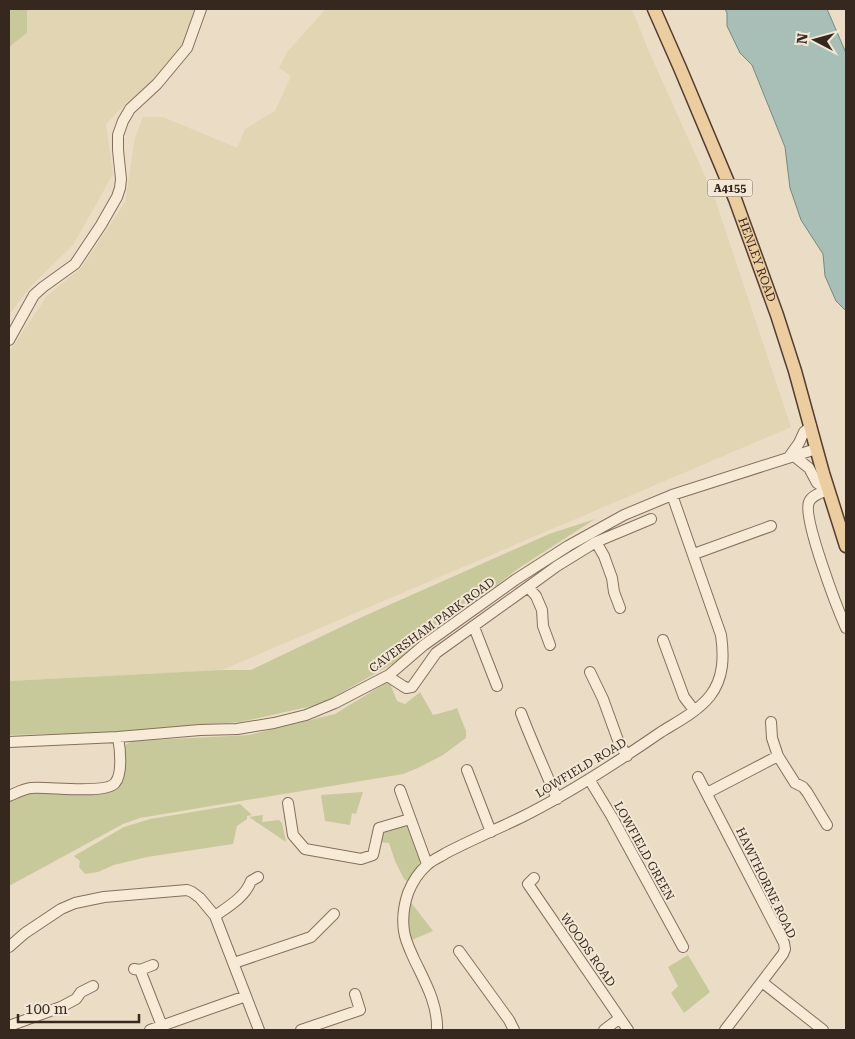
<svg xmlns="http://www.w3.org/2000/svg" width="855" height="1039" viewBox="0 0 855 1039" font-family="'Roboto Serif',serif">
	<rect width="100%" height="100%" fill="#ebdcc6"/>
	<path fill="#e1d5b3" d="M 27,9 L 192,9 L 196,14 L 183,46 L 146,88 L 126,103 L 106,124 L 113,174 L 73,245 L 31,286 L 9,315 L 9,47 L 27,33 Z
		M 324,9 L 632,9 L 647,47 L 714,196 L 791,427 L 222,670 L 9,681 L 9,352 L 47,296 L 82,267 L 125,202 L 135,138 L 143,117 L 163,117 L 237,148 L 245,129 L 275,111 L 291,76 L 279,68 L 287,52 L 324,11 Z"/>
	<path fill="#c8c99a" d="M 9,9 L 27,9 L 27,33 L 9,47 Z
		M 595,519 L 519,568 L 403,658 L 321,704 L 240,722 L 97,733 L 9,735 L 9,681 L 222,670 L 251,670 L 362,617 L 549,534 Z
		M 389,681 L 397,701 L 405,704 L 420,692 L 433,715 L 452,710 L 457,708 L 466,731 L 466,738 L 443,755 L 418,768 L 403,774 L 140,818 L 123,824 L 9,886 L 9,800 L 22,793 L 110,790 L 125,745 L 133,741 L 249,735 L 335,714 Z
		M 363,792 L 356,814 L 352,813 L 350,825 L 325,821 L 321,795 Z
		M 240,804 L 252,815 L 247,816 L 247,819 L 237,826 L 233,844 L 147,857 L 114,865 L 98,872 L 85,874 L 79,867 L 80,861 L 74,856 L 124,827 L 150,819 Z
		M 263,815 L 262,822 L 279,820 L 282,823 L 286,842 L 249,817 Z
		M 405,824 L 412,825 L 427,864 L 412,885 L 404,879 L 395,861 L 389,843 L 378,842 L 381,832 Z
		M 407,897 L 433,931 L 407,942 Z
		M 688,955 L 710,992 L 684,1013 L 671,993 L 678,986 L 668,967 Z"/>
	<path fill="#a7bfb6" stroke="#6e8d82" d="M 725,9 L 827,9 L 846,53 L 846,311 L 836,301 L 825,276 L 823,254 L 801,220 L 790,188 L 785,147 L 752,65 L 740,53 L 727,26 L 727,13 Z"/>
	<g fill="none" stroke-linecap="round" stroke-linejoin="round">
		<g stroke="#856e5d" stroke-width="12">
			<path id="minor" d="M 9,340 L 34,295 L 43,287 L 75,264 L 101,225 L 117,197 L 120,188 L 121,179 L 118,150 L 118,135 L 123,121 L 130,109 L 157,84 L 187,48 L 201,9
				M 794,456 L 809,468 L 817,483 L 828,490
				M 789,457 L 799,443 L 804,432 L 811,426
				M 828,490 C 821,493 812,495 809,502 C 802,517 838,610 846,628
				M 596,542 L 604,556 L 612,578 L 614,592 L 620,608
				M 694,554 L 771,526
				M 528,587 L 536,596 L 542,610 L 543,626 L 550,645
				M 474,627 L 497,686
				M 663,640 L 684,697 L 694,710
				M 590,672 L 603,699 L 619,743 L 627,756
				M 389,675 L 392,679 L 406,688 L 412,687 L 436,653 L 528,587 L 557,566 L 596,542 L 651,519
				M 521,713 C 532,742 545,770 557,799
				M 9,742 L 118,737 L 200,730 L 237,729 L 274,723 L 306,715 L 335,703 L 389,675 L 424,645 L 515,580 L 568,546 L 624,515 L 672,495 L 816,449
				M 778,756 L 795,783 L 803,787 L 807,792 L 827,825
				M 467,770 L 491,832
				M 698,777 L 784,943 L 785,949 L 783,954 L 725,1030
				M 589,779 L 612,817 L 683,947
				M 400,790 L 427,864
				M 707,793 L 778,756 L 772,738 L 771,722
				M 9,796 C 16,793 23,789 31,788 C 47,786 105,795 115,783 C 123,774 120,748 118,737
				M 288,803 L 293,835 L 305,849 L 361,859 L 373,855 L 379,828 L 410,819
				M 534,878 L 528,884 L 628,1030
				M 215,916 C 229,906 245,897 251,881 L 258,877
				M 9,947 L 25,933 L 61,909 L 75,903 L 104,897 L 187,890 L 192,892 L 200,898 L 215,916 L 259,1030
				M 459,951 L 509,1020 L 514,1030
				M 234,963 L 311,937 L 334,914
				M 134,969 L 140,970 L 162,1026
				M 140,970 L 153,965
				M 762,982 L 823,1030
				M 9,1026 L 61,1007 L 76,999 L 81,992 L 93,986
				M 150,1030 L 246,996
				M 301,1030 L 360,1010 L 355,994
				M 437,1030 C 438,1004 425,982 414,959 C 410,950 405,940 404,931 C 402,918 404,905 408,893 C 412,883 419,872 427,865 C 432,860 440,857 446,853 C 471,840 497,829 522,817 C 570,793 616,763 661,732 C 677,722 697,712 710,696 C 724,678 724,656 721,635 L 672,495
				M 604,1030 L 620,1018"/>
		</g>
		<g stroke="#543d30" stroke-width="15">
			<g id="major">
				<path id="s1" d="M 654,9 L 680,68 L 735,199 L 777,315 L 795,371 L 823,473 L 846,546"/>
			</g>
		</g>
		<use href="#minor" stroke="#f7ebd8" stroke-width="10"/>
		<use href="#major" stroke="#eccda0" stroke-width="12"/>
	</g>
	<g text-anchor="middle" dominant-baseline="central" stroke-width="4" stroke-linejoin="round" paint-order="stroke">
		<rect fill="#f3e7d5" stroke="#6f6156" stroke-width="1" x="707.5" y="179.5" width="45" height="17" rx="4"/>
		<g font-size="11" font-weight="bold" fill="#37281f">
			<text x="730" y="188">A4155</text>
		</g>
		<g font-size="12" fill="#37281f" stroke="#f3e7d5">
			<text stroke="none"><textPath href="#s1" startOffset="271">HENLEY ROAD</textPath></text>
			<text transform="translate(432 625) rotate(-36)">CAVERSHAM PARK ROAD</text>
			<text transform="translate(581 768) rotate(-31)">LOWFIELD ROAD</text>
			<text transform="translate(644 851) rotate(61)">LOWFIELD GREEN</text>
			<text transform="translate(766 883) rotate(64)">HAWTHORNE ROAD</text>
			<text transform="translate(588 950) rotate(55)">WOODS ROAD</text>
		</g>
	</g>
	<rect width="855" height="1039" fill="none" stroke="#37281f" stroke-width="20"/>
	<g transform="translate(815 40) rotate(276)" stroke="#f3e7d5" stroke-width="4" paint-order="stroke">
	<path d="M0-4L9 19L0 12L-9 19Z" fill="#37281f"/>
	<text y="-8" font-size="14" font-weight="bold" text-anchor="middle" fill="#37281f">N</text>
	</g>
	<path d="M18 1014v8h121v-8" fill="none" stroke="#37281f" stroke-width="2.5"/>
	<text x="25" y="1014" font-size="15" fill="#37281f" stroke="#f3e7d5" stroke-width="4" paint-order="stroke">100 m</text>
</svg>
